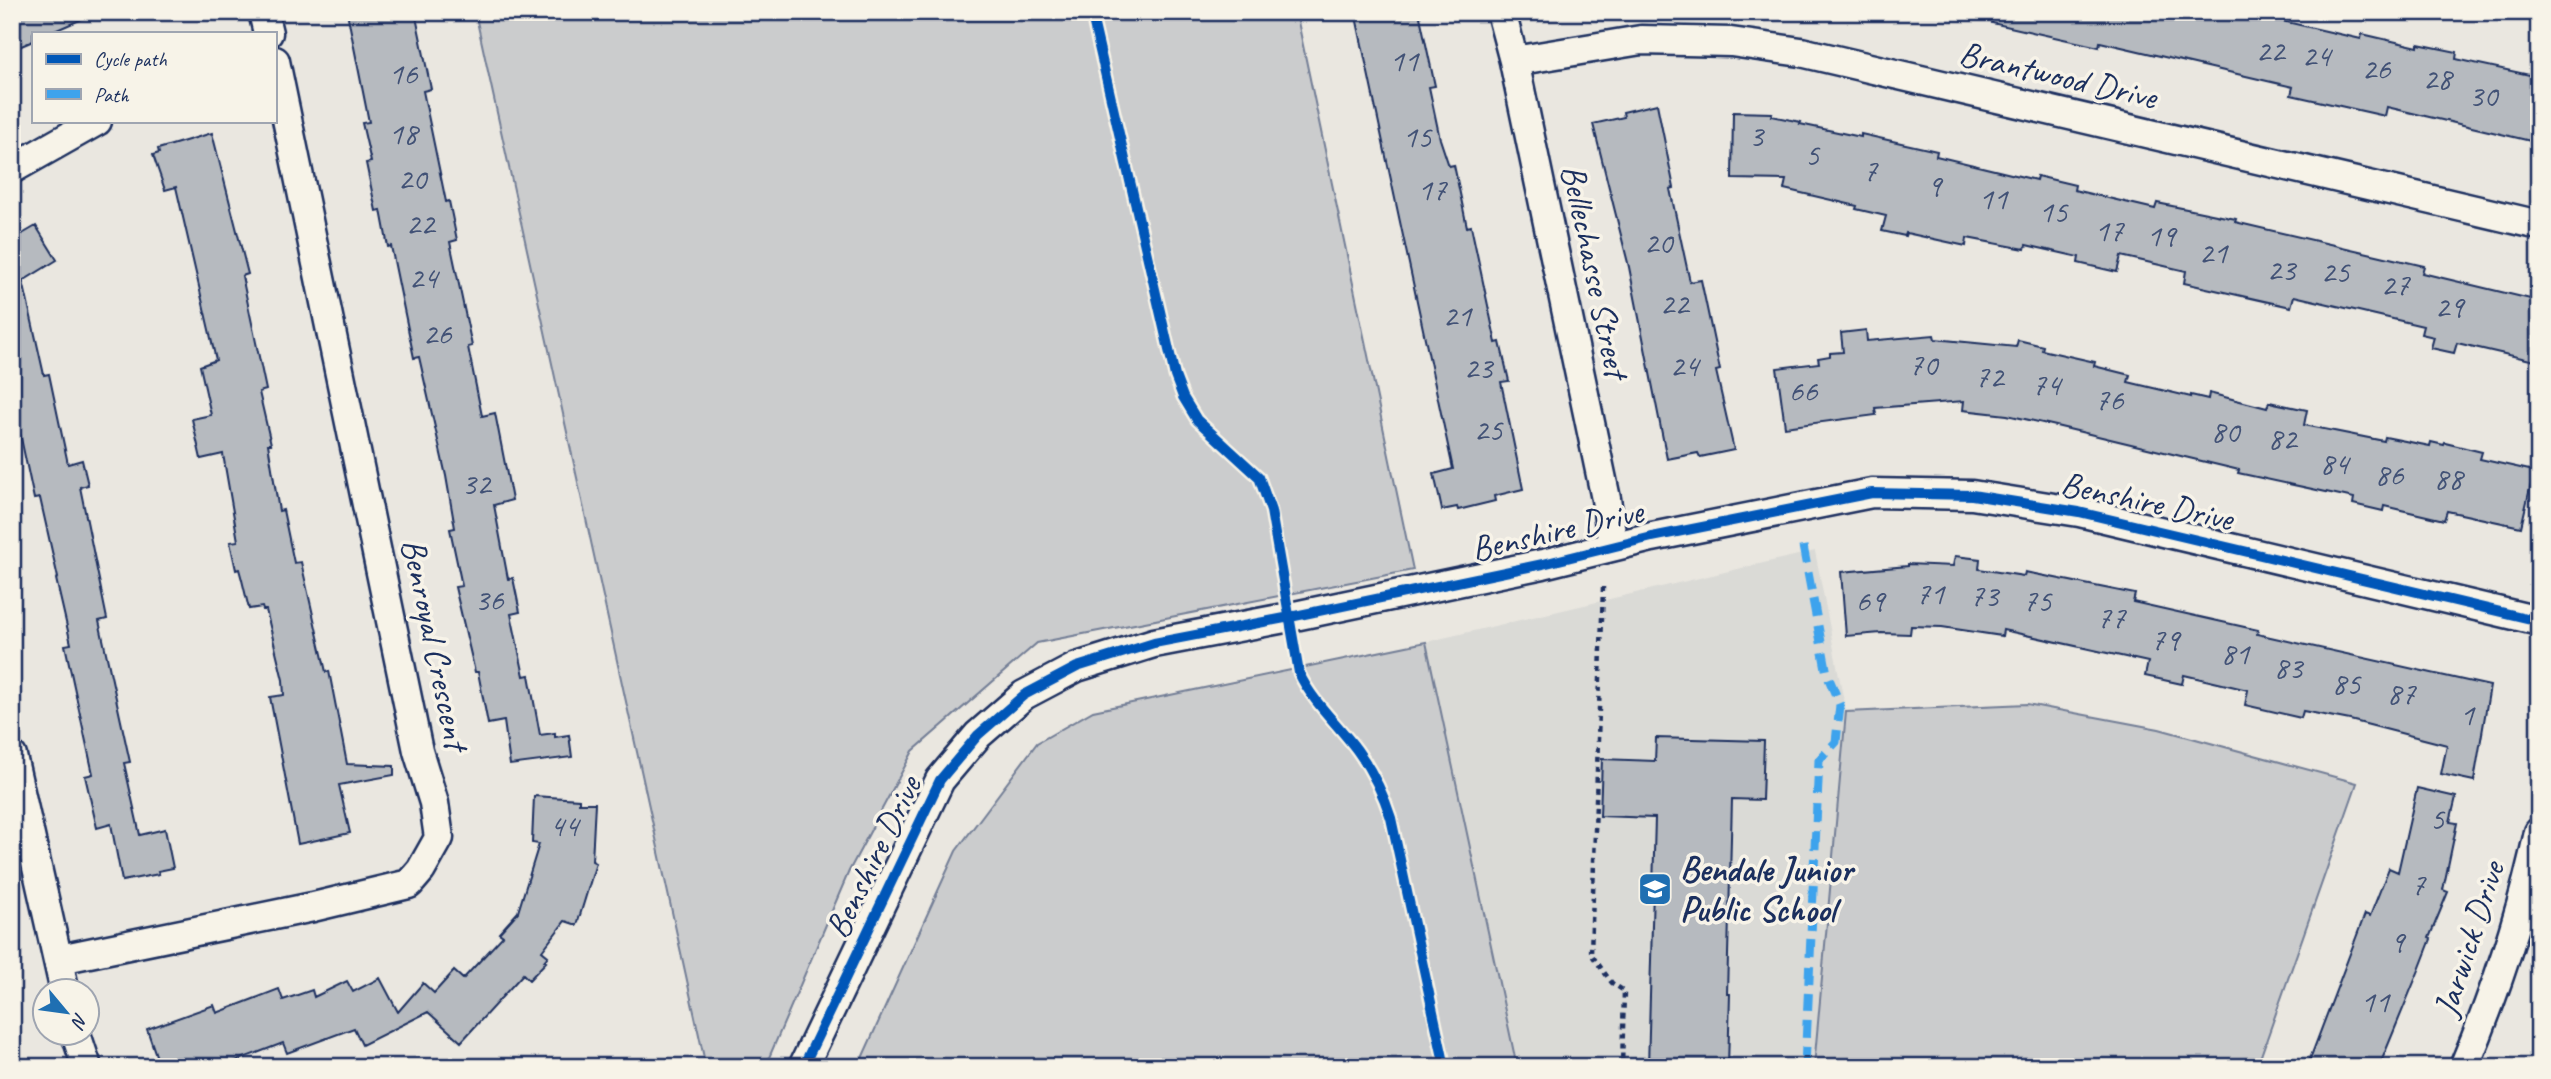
<svg xmlns="http://www.w3.org/2000/svg" width="2551" height="1079" viewBox="0 0 2551 1079" font-family="Caveat,sans-serif">
	<rect width="100%" height="100%" fill="#eae7e0"/>
	<filter id="ink" filterUnits="userSpaceOnUse"><feTurbulence type="fractalNoise" baseFrequency=".0143" numOctaves="2"/><feDisplacementMap in="SourceGraphic" scale="14" xChannelSelector="R" yChannelSelector="G"/><feConvolveMatrix kernelMatrix="1 2 1 2 8 2 1 2 1" color-interpolation-filters="sRGB"/></filter>
	<g filter="url(#ink)">
		<path fill="#dadad6" d="M 1815,551 L 1846,712 L 1814,1067 L 1517,1067 L 1426,642 Z"/>
		<path fill="#cbcccd" stroke="#737e96" stroke-width="2" d="M 475,12 L 1296,12 L 1413,570 L 1037,643 L 913,751 L 849,871 L 765,1067 L 706,1067 Z
			M 1426,642 L 1517,1067 L 858,1067 L 956,851 L 1037,743 L 1093,711 Z
			M 2027,704 L 2159,729 L 2357,783 L 2257,1067 L 1814,1067 L 1846,712 Z"/>
		<path fill="#b6babf" stroke="#1b2f5e" stroke-width="2" d="M 12,12 L 98,12 L 50,33 L 33,33 L 33,41 L 12,50 Z
			M 347,12 L 415,12 L 431,89 L 423,91 L 446,202 L 449,201 L 457,240 L 450,242 L 472,346 L 468,347 L 482,416 L 495,413 L 512,500 L 494,505 L 508,579 L 513,578 L 520,612 L 511,614 L 524,676 L 529,675 L 540,735 L 555,733 L 555,737 L 569,735 L 572,757 L 510,765 L 504,721 L 488,724 L 478,672 L 475,672 L 455,587 L 462,586 L 450,529 L 455,528 L 446,476 L 419,357 L 414,358 L 391,246 L 388,247 L 381,210 L 376,211 L 366,163 L 371,162 L 362,123 L 369,122 Z
			M 1355,12 L 1419,12 L 1435,86 L 1429,87 L 1440,139 L 1449,166 L 1454,165 L 1467,227 L 1471,226 L 1496,343 L 1500,342 L 1509,381 L 1501,382 L 1523,489 L 1494,496 L 1495,501 L 1458,510 L 1457,507 L 1442,510 L 1434,474 L 1453,469 Z
			M 1994,12 L 2243,12 L 2361,39 L 2362,34 L 2418,47 L 2418,44 L 2457,52 L 2456,59 L 2539,77 L 2539,143 L 2387,107 L 2385,116 L 2291,95 L 2293,87 L 2100,42 L 2099,47 L 1992,23 Z
			M 1657,104 L 1674,188 L 1670,189 L 1690,282 L 1701,280 L 1720,370 L 1716,371 L 1734,450 L 1700,457 L 1698,453 L 1667,459 L 1629,267 L 1593,124 L 1624,117 L 1623,112 Z
			M 1733,112 L 1772,113 L 1771,116 L 1801,122 L 1800,124 L 1861,137 L 1861,134 L 1937,151 L 1936,156 L 2036,180 L 2037,176 L 2075,185 L 2074,190 L 2155,209 L 2157,203 L 2236,219 L 2235,222 L 2424,266 L 2422,273 L 2539,301 L 2539,362 L 2457,343 L 2454,353 L 2431,348 L 2434,337 L 2421,334 L 2423,326 L 2294,296 L 2291,307 L 2184,283 L 2186,271 L 2121,256 L 2117,272 L 2078,263 L 2079,257 L 2026,245 L 2025,249 L 1967,238 L 1966,246 L 1906,233 L 1905,236 L 1882,231 L 1886,216 L 1856,209 L 1857,206 L 1784,189 L 1786,180 L 1732,179 Z
			M 212,133 L 248,274 L 242,276 L 266,390 L 259,392 L 271,444 L 268,444 L 279,511 L 283,510 L 294,563 L 301,562 L 326,672 L 329,671 L 347,764 L 394,766 L 394,775 L 339,785 L 350,833 L 298,844 L 270,697 L 284,695 L 283,680 L 266,610 L 263,610 L 262,607 L 249,609 L 242,580 L 239,569 L 236,570 L 230,542 L 238,541 L 223,454 L 201,459 L 192,419 L 211,415 L 200,366 L 216,360 L 176,187 L 165,190 L 153,155 L 159,153 L 158,149 Z
			M 36,226 L 57,260 L 23,281 L 44,375 L 49,374 L 68,464 L 82,460 L 88,485 L 80,487 L 107,619 L 99,621 L 130,762 L 124,763 L 140,835 L 165,829 L 173,868 L 158,871 L 159,874 L 122,881 L 111,824 L 97,828 L 85,776 L 93,774 L 65,645 L 71,644 L 56,579 L 58,578 L 40,498 L 34,499 L 12,396 L 12,240 Z
			M 1866,330 L 1867,341 L 1934,335 L 1935,339 L 2016,347 L 2018,340 L 2043,346 L 2042,350 L 2095,362 L 2094,366 L 2130,375 L 2128,382 L 2191,397 L 2191,395 L 2208,399 L 2209,393 L 2267,408 L 2269,402 L 2307,410 L 2304,425 L 2384,441 L 2385,437 L 2430,446 L 2431,442 L 2444,445 L 2445,443 L 2482,452 L 2480,459 L 2534,471 L 2521,527 L 2447,511 L 2444,520 L 2384,506 L 2383,511 L 2353,504 L 2354,498 L 2238,473 L 2239,470 L 2056,426 L 2007,415 L 1963,410 L 1964,401 L 1875,408 L 1876,415 L 1785,427 L 1777,368 L 1819,363 L 1818,358 L 1830,356 L 1830,353 L 1843,352 L 1841,333 Z
			M 1955,556 L 1980,559 L 1979,569 L 2024,576 L 2025,572 L 2135,594 L 2133,602 L 2258,630 L 2257,634 L 2490,686 L 2474,781 L 2441,774 L 2447,745 L 2350,720 L 2303,711 L 2301,718 L 2245,705 L 2248,690 L 2184,675 L 2182,684 L 2145,676 L 2148,662 L 2003,630 L 2002,636 L 1942,627 L 1911,626 L 1910,634 L 1881,633 L 1846,636 L 1841,572 L 1908,566 L 1908,564 L 1953,566 Z
			M 1656,738 L 1764,741 L 1762,800 L 1732,799 L 1727,994 L 1730,994 L 1728,1067 L 1648,1067 L 1655,818 L 1600,816 L 1602,759 L 1655,761 Z
			M 2417,788 L 2456,797 L 2450,822 L 2457,823 L 2443,890 L 2448,892 L 2429,938 L 2431,939 L 2419,970 L 2379,1067 L 2307,1067 L 2365,914 L 2370,916 L 2389,868 L 2398,872 Z
			M 534,796 L 579,799 L 579,803 L 595,803 L 592,861 L 596,863 L 577,925 L 565,921 L 542,951 L 548,956 L 544,961 L 546,962 L 529,980 L 523,974 L 461,1042 L 428,1012 L 362,1045 L 354,1028 L 287,1053 L 283,1043 L 220,1067 L 160,1067 L 147,1029 L 214,1005 L 217,1013 L 279,989 L 283,1000 L 312,990 L 314,997 L 347,981 L 353,992 L 380,978 L 398,1012 L 423,983 L 434,993 L 454,971 L 463,979 L 503,936 L 499,933 L 518,912 L 539,844 L 532,843 Z"/>
		<g fill="none" stroke-linecap="round" stroke-linejoin="round">
			<g stroke="#1b2f5e" stroke-width="33">
				<path id="minor" d="M 263,12 L 268,33
					M 1501,12 L 1514,61 L 1606,499 L 1613,546
					M 1514,61 L 1641,40 L 1731,42 L 1801,52 L 2539,225
					M 12,169 L 97,121
					M 12,756 L 65,992
					M 60,959 L 313,907 L 409,884 L 421,870 L 439,838 L 434,803 L 418,751 L 275,61
					M 76,1034 L 87,1067
					M 803,1067 L 940,780 L 978,735 L 1024,695 L 1077,667 L 1154,643 L 1290,617 L 1543,564 L 1652,537 L 1872,493 L 1972,495 L 2079,512 L 2539,621
					M 2464,1067 C 2496,991 2522,913 2539,832"/>
			</g>
			<path stroke="#1b2f5e" stroke-width="4.5" stroke-dasharray="5 5" stroke-linecap="butt" d="M 1603,587 L 1591,954 L 1612,983 L 1624,991 L 1622,1067"/>
			<use href="#minor" stroke="#f7f3e8" stroke-width="28"/>
			<path stroke="#3da3ed" stroke-width="9" stroke-dasharray="18 9" stroke-linecap="butt" d="M 1803,546 L 1827,674 L 1840,705 L 1836,742 L 1819,760 L 1805,1067"/>
			<g stroke="#f7f3e8" stroke-width="15">
				<path id="cycleway" d="M 1091,12 L 1175,376 L 1183,397 L 1197,420 L 1259,477 L 1271,511 L 1299,673 C 1313,703 1338,724 1357,750 C 1373,772 1383,793 1391,818 L 1445,1067
					M 803,1067 L 940,780 L 978,735 L 1024,695 L 1077,667 L 1154,643 L 1290,617 L 1543,564 L 1652,537 L 1872,493 L 1972,495 L 2079,512 L 2539,621"/>
			</g>
			<use href="#cycleway" stroke="#0057b8" stroke-width="10"/>
		</g>
	</g>
	<defs>
		<g id="school-square" transform="scale(1.75)"><rect x="-9" y="-9" width="18" height="18" rx="4" fill="#1f6fb2" stroke="#f7f3e8"/><path d="M0-5L7-2L0 1L-7-2ZM-4 1L0 2.5L4 1V4Q0 6-4 4Z" fill="#fff"/></g>
	</defs>
	<g fill-rule="evenodd">
		<use href="#school-square" x="1655" y="889"/>
	</g>
	<g text-anchor="middle" dominant-baseline="central" stroke-width="7" stroke-linejoin="round" paint-order="stroke">
		<g font-size="32" fill="#425276">
			<text x="2270" y="50">22</text>
			<text x="2316" y="55">24</text>
			<text x="1404" y="60">11</text>
			<text x="2376" y="68">26</text>
			<text x="403" y="73">16</text>
			<text x="2437" y="78">28</text>
			<text x="2483" y="95">30</text>
			<text x="403" y="133">18</text>
			<text x="1756" y="135">3</text>
			<text x="1417" y="136">15</text>
			<text x="1812" y="154">5</text>
			<text x="1870" y="170">7</text>
			<text x="412" y="178">20</text>
			<text x="1934" y="185">9</text>
			<text x="1432" y="189">17</text>
			<text x="1993" y="198">11</text>
			<text x="2053" y="211">15</text>
			<text x="420" y="223">22</text>
			<text x="2109" y="230">17</text>
			<text x="2161" y="235">19</text>
			<text x="1658" y="242">20</text>
			<text x="2213" y="252">21</text>
			<text x="2281" y="269">23</text>
			<text x="2335" y="271">25</text>
			<text x="423" y="277">24</text>
			<text x="2395" y="284">27</text>
			<text x="1674" y="303">22</text>
			<text x="2449" y="306">29</text>
			<text x="1457" y="315">21</text>
			<text x="437" y="333">26</text>
			<text x="1923" y="364">70</text>
			<text x="1684" y="365">24</text>
			<text x="1478" y="367">23</text>
			<text x="1989" y="376">72</text>
			<text x="2046" y="384">74</text>
			<text x="1803" y="390">66</text>
			<text x="2109" y="399">76</text>
			<text x="1488" y="429">25</text>
			<text x="2225" y="431">80</text>
			<text x="2282" y="438">82</text>
			<text x="2334" y="463">84</text>
			<text x="2389" y="474">86</text>
			<text x="2448" y="478">88</text>
			<text x="476" y="483">32</text>
			<text x="1930" y="593">71</text>
			<text x="1984" y="595">73</text>
			<text x="489" y="599">36</text>
			<text x="1870" y="600">69</text>
			<text x="2037" y="600">75</text>
			<text x="2111" y="617">77</text>
			<text x="2165" y="639">79</text>
			<text x="2235" y="653">81</text>
			<text x="2288" y="667">83</text>
			<text x="2346" y="683">85</text>
			<text x="2401" y="693">87</text>
			<text x="2467" y="714">1</text>
			<text x="2437" y="818">5</text>
			<text x="564" y="825">44</text>
			<text x="2418" y="884">7</text>
			<text x="2397" y="941">9</text>
			<text x="2375" y="1001">11</text>
		</g>
		<g font-size="35" fill="#1b2f5e" stroke="#f7f3e8">
			<text transform="translate(2058 75) rotate(13)">Brantwood Drive</text>
			<text transform="translate(1595 271) rotate(78)">Bellechasse Street</text>
			<text transform="translate(2147 501) rotate(12)">Benshire Drive</text>
			<text transform="translate(1557 530) rotate(-13)">Benshire Drive</text>
			<text transform="translate(435 644) rotate(78)">Benroyal Crescent</text>
			<text transform="translate(873 857) rotate(-64)">Benshire Drive</text>
			<text transform="translate(2469 939) rotate(-72)">Jarwick Drive</text>
		</g>
		<g font-size="35" font-weight="bold" fill="#1b2f5e" stroke="#f7f3e8" text-anchor="start">
			<text x="1680" y="869">Bendale Junior<tspan x="1680" dy="40">Public School</tspan></text>
		</g>
	</g>
	<rect width="2551" height="1079" fill="none" stroke="#f7f3e8" stroke-width="42"/>
	<rect x="21" y="21" width="2509" height="1037" fill="none" stroke="#1b2f5e" stroke-width="2.5" filter="url(#ink)"/>
	<rect x="32" y="32" width="245" height="91" fill="#f7f3e8" stroke="#9fa5b1" stroke-width="2"/>
	<rect x="46" y="54" width="35" height="10" fill="#0057b8" stroke="#9fa5b1" stroke-width="2"/>
	<text x="94" y="66" font-size="21" fill="#1b2f5e">Cycle path</text>
	<rect x="46" y="89" width="35" height="10" fill="#3da3ed" stroke="#9fa5b1" stroke-width="2"/>
	<text x="94" y="102" font-size="21" fill="#1b2f5e">Path</text>
	<g transform="translate(66 1012) rotate(119)"><circle r="33" fill="#f7f3e8" stroke="#9fa5b1" stroke-width="2"/>
	<path d="M0-5L12 26L0 18L-12 26Z" fill="#1f6fb2"/>
	<text y="-10" font-size="19" font-weight="bold" text-anchor="middle" fill="#1b2f5e">N</text>
	</g>
</svg>
